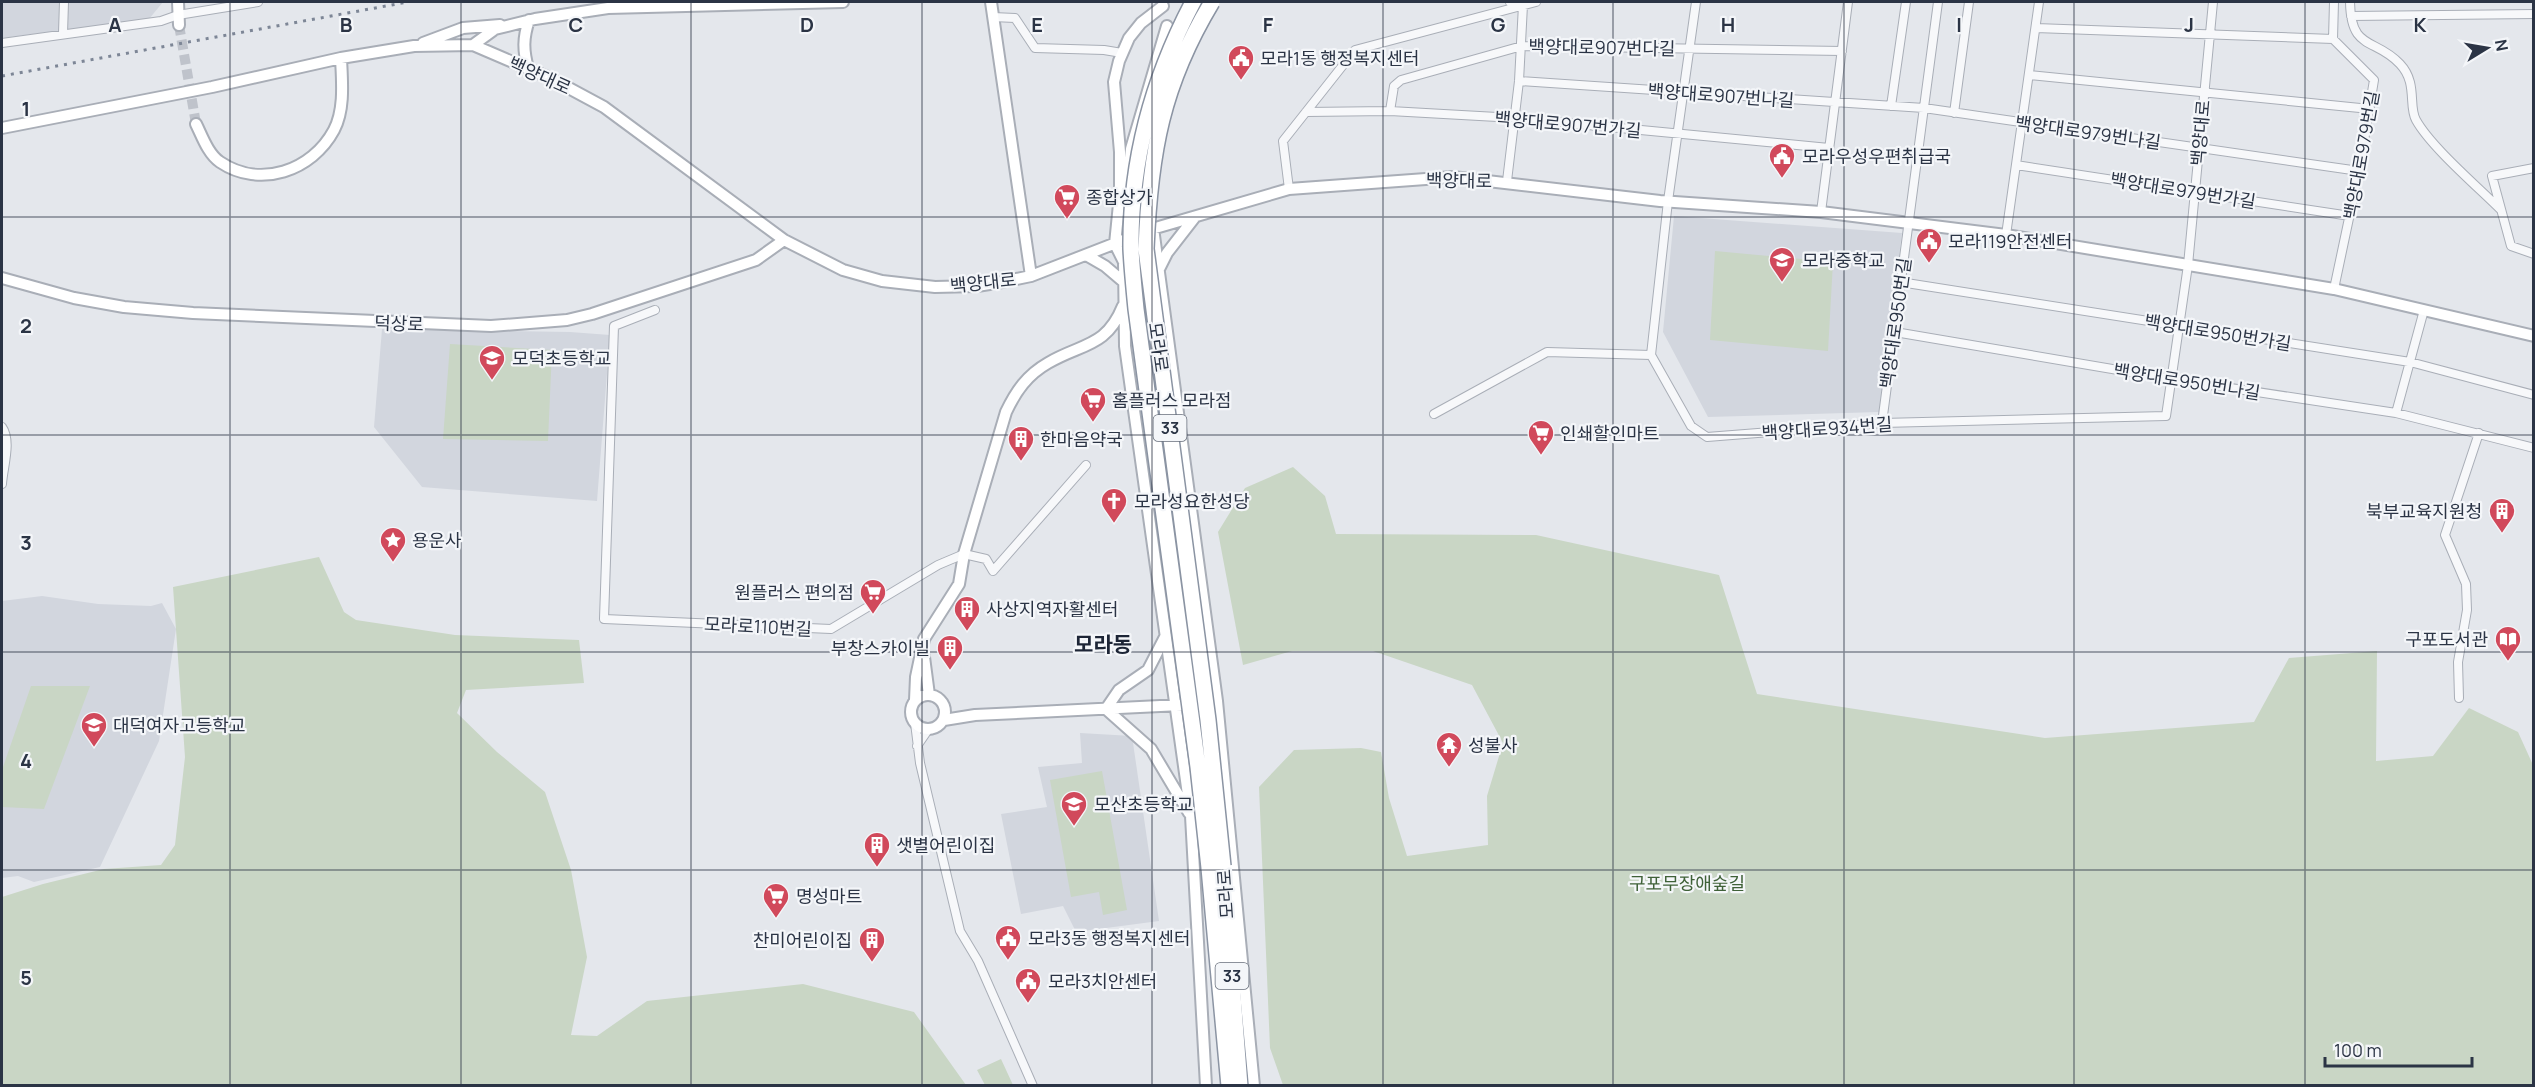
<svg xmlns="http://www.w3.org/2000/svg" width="2535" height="1087" viewBox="0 0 2535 1087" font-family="Manrope,'Noto Sans KR',sans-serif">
	<rect width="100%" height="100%" fill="#e4e7ec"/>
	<path fill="#d2d6de" d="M 2,2 L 163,2 L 149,19 L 2,38 Z
		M 1674,216 L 1902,233 L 1879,412 L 1708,417 L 1663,332 Z
		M 382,329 L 570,332 L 610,335 L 597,501 L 422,487 L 374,427 Z
		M 42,596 L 98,604 L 151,606 L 162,603 L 176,629 L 159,741 L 100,867 L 34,882 L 18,876 L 2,878 L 2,601 Z
		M 1080,733 L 1132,736 L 1159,921 L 1076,932 L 1063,906 L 1021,914 L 1001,814 L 1047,807 L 1038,767 L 1082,763 Z"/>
	<path fill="#c9d6c5" d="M 1715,251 L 1833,262 L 1828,351 L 1710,340 Z
		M 450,344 L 552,350 L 548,441 L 443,439 Z
		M 1293,467 L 1325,496 L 1336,534 L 1536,535 L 1719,575 L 1757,694 L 2045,738 L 2254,722 L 2289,658 L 2377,651 L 2376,761 L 2433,756 L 2469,708 L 2518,732 L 2533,765 L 2533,1085 L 1283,1085 L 1270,1048 L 1259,787 L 1294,750 L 1361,748 L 1381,752 L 1389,798 L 1407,856 L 1488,845 L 1487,796 L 1503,743 L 1472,685 L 1373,651 L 1292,651 L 1243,665 L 1218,532 L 1245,488 Z
		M 319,557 L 344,612 L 356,620 L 455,635 L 579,640 L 584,683 L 466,690 L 457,713 L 497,752 L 545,792 L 571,870 L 587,957 L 571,1035 L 597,1036 L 647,1001 L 803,984 L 914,1012 L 966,1085 L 2,1085 L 2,897 L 43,884 L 104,869 L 161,865 L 175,845 L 185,757 L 173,587 Z
		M 31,686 L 90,686 L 44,809 L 2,807 L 2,770 Z
		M 1102,771 L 1127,910 L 1103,915 L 1099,892 L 1071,897 L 1050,780 Z
		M 1001,1059 L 1013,1085 L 985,1085 L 977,1070 Z"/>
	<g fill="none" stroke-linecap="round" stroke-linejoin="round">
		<path stroke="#bfc3cb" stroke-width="10" stroke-dasharray="10 5" stroke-linecap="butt" d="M 179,25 L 196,124"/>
		<g stroke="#a9aeb7" stroke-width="10">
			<path id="street" d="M 1696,2 L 1668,201 L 1651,355 L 1691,426 L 1707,437 L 1882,423 L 2166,416 L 2188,265 L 2213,2
				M 2350,2 C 2351,52 2375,37 2400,64 C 2418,83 2408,106 2416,120 C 2431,147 2478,187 2501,210
				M 2351,16 L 2534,14
				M 993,17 L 1015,18 L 1035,48 L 1104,50 L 1122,53
				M 2036,28 L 2333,39
				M 63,33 L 64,2
				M 2,43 L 161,21 L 178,15 L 258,2
				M 2029,75 L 2370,109
				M 1519,81 L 1924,108 L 2359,171
				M 1891,106 L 1906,2
				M 1390,111 L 1394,86 L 1401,80 L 1522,46 L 1842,51
				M 1306,112 L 1390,111 L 1515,118 L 1829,148
				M 1954,113 L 1969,2
				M 2016,165 L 2350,216
				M 2534,168 L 2492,176 L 2511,246 L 2534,254
				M 1507,181 L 1519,81 L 1523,5 L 1510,2
				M 1289,189 L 1283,141 L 1355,50 L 1536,2
				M 1821,212 L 1848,2
				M 2006,235 L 2039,2
				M 1900,282 L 2410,362 L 2534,395
				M 2334,289 L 2359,171 L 2374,80 L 2333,39 L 2334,2
				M 655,310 L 614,326 L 604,619 L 831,629 L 938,565 L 964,554 L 986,559 L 993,571 L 1086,465
				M 1895,332 L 2171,379 L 2396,413 L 2534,448
				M 2396,413 L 2424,310
				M 1434,414 L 1547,352 L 1651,355
				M 1882,423 L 1938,2
				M 2,427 C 12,441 3,467 2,484
				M 2459,698 L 2458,662 L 2467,610 L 2466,584 L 2445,535 L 2479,433
				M 915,723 L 920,763 L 960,931 L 978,961 L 1033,1086
				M 917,746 L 928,730"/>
		</g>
		<g stroke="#a9aeb7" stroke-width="14">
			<path id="secondary" d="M 178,2 L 179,25
				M 991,2 L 1031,276
				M 1163,6 L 1141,23 L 1129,38 L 1119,61 L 1114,82 L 1120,152 L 1120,194 L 1115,244 L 1124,262 L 1125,346 L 1191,816 L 1206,1086
				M 423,43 L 463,28 L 500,25
				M 473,45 L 495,29 L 535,19 L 608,8 L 843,2
				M 528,68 C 523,50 523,38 529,20
				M 196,124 C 202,136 208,154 220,162 C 260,189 312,171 334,130 C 345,109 342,81 341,58
				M 2,128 L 212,87 L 341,58 L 414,46 L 473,45 L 552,79 L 604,107 L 784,240 L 843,270 L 882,281 L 935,287 L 977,286 L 1002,282 L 1031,276 L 1152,229 L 1289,189 L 1453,177 L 1660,201 L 1821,212 L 2006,235 L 2334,289 L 2534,336
				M 1126,193 L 1131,149 L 1167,26
				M 1153,228 L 1217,701 L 1254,1086
				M 1086,255 L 1105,266 L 1125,283
				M 1158,271 L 1167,253 L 1195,217
				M 2,278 L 74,298 L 124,307 L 193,313 L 491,326 L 567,320 L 592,314 L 756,260 L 784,240
				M 924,657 L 929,695
				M911 712a17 17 0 1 1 34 0a17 17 0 1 1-34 0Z
				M 915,700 L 916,677 L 924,639 L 959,584 L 964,554 L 1006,412 C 1016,391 1027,375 1048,363 C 1082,343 1106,348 1123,306
				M 1106,709 L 1151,749 L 1189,813
				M 1106,709 L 1119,690 L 1148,670 L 1165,637
				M 944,720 L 975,715 L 1181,705"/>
		</g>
		<g stroke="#8b94a3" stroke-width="18">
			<path id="highway" d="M 1223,866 L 1240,1086
				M 1209,868 L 1229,1086"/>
		</g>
		<use href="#street" stroke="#f7f8fa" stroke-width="8"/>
		<use href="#secondary" stroke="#fff" stroke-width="10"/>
		<use href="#highway" stroke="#fff" stroke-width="15"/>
		<path stroke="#7d8696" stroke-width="3" stroke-dasharray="3 6" stroke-linecap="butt" d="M 2,76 L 408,2"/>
		<g stroke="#8b94a3" stroke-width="18" stroke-linecap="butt">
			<path id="highway-bridge" d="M 1193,2 C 1153,78 1130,162 1131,249 C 1132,269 1134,289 1136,309 L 1198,767 L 1209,868
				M 1212,2 C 1162,85 1150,152 1146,249 L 1208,720 L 1223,866"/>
		</g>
		<use href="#highway-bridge" stroke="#fff" stroke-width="15"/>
	</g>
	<path fill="none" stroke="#2b3445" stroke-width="1.5" stroke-opacity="0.55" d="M 230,2 L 230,1086M 461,2 L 461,1086M 691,2 L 691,1086M 922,2 L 922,1086M 1152,2 L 1152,1086M 1383,2 L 1383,1086M 1613,2 L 1613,1086M 1844,2 L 1844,1086M 2074,2 L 2074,1086M 2305,2 L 2305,1086M 2,217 L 2534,217M 2,435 L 2534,435M 2,652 L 2534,652M 2,870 L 2534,870"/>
	<defs>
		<g id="civic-pin" transform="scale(1.35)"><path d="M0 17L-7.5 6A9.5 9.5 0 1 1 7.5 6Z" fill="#d1495b" stroke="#f4f6f9"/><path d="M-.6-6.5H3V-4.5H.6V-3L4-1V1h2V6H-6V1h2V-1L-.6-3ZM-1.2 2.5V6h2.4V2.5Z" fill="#fff"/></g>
		<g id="supermarket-pin" transform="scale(1.35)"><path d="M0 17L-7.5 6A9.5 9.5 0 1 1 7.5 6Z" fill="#d1495b" stroke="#f4f6f9"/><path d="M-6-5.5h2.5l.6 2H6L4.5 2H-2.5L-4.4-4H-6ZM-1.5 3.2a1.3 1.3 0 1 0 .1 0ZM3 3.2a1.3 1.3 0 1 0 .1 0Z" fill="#fff"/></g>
		<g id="school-pin" transform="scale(1.35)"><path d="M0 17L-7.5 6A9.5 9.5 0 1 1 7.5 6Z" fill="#d1495b" stroke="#f4f6f9"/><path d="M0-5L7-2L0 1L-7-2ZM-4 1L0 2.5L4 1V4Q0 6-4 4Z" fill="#fff"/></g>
		<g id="building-pin" transform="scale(1.35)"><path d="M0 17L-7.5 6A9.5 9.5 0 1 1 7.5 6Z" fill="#d1495b" stroke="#f4f6f9"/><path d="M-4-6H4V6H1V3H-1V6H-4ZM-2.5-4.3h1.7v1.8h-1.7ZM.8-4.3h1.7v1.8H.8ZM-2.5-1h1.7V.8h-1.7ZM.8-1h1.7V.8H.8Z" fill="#fff"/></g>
		<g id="church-pin" transform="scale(1.35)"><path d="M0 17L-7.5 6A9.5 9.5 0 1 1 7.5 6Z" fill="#d1495b" stroke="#f4f6f9"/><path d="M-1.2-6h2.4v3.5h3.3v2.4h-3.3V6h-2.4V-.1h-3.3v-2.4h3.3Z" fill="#fff"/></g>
		<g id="sight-pin" transform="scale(1.35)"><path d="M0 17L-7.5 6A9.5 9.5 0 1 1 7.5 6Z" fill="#d1495b" stroke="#f4f6f9"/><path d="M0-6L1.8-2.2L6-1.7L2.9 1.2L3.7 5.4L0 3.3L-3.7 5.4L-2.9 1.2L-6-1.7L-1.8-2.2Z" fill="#fff"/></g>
		<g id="library-pin" transform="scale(1.35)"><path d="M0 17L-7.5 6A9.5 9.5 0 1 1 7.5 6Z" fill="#d1495b" stroke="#f4f6f9"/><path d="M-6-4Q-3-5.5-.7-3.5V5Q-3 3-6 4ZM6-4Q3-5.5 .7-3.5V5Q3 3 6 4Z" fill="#fff"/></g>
		<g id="temple-pin" transform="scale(1.35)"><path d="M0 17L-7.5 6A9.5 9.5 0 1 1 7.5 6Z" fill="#d1495b" stroke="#f4f6f9"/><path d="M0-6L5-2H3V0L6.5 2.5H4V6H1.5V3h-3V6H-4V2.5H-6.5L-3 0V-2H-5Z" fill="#fff"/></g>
	</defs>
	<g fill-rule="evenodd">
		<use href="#civic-pin" x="1241" y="58"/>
		<use href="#civic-pin" x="1782" y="156"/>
		<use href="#supermarket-pin" x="1067" y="197"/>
		<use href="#civic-pin" x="1929" y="241"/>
		<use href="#school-pin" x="1782" y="260"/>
		<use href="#school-pin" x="492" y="358"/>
		<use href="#supermarket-pin" x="1093" y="400"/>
		<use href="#supermarket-pin" x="1541" y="433"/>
		<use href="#building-pin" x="1021" y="439"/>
		<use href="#church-pin" x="1114" y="501"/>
		<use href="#building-pin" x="2502" y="511"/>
		<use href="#sight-pin" x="393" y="540"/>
		<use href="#supermarket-pin" x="873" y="592"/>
		<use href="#building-pin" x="967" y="609"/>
		<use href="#library-pin" x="2508" y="639"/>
		<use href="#building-pin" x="950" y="648"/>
		<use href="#school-pin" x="94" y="725"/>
		<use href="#temple-pin" x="1449" y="745"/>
		<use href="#school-pin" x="1074" y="804"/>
		<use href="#building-pin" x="877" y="845"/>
		<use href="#supermarket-pin" x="776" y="896"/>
		<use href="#civic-pin" x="1008" y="938"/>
		<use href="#building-pin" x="872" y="940"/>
		<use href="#civic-pin" x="1028" y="981"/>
	</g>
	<g text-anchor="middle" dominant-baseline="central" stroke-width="4.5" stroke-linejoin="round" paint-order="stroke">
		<g fill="#f4f6f9" stroke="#676e7b" stroke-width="1.5">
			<rect x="1153.5" y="415" width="33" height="26" rx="4.5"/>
			<rect x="1215.5" y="963" width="33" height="26" rx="4.5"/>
		</g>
		<g font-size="16" font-weight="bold" fill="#2b3445">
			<text x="1170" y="428">33</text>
			<text x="1232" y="976">33</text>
		</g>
		<g font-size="18" fill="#2b3445" stroke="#f4f6f9">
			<text transform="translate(1602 47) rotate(1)">백양대로907번다길</text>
			<text transform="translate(540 75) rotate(24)">백양대로</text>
			<text transform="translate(1721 95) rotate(4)">백양대로907번나길</text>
			<text transform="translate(1568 124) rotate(5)">백양대로907번가길</text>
			<text transform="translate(2088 132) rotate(8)">백양대로979번나길</text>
			<text transform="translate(2200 133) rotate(-85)">백양대로</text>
			<text transform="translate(2361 155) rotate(-80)">백양대로979번길</text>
			<text transform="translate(1459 180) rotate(1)">백양대로</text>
			<text transform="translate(2183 190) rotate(9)">백양대로979번가길</text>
			<text transform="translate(983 282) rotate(-6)">백양대로</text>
			<text transform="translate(399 323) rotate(2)">덕상로</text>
			<text transform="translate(1895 323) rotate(-82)">백양대로950번길</text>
			<text transform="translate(2218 332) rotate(9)">백양대로950번가길</text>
			<text transform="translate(1159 347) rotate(82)">모라로</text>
			<text transform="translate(2187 381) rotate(9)">백양대로950번나길</text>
			<text transform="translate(1827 428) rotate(-4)">백양대로934번길</text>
			<text transform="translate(758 626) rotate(3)">모라로110번길</text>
			<text transform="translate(1225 894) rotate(-94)">모라로</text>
		</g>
		<g font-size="18" fill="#2b3445" stroke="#f4f6f9" text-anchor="start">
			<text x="1260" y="58">모라1동 행정복지센터</text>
			<text x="1802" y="156">모라우성우편취급국</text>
			<text x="1086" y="197">종합상가</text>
			<text x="1948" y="241">모라119안전센터</text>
			<text x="1802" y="260">모라중학교</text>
			<text x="512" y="358">모덕초등학교</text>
			<text x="1112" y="400">홈플러스 모라점</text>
			<text x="1560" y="433">인쇄할인마트</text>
			<text x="1040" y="439">한마음약국</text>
			<text x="1134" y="501">모라성요한성당</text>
			<text x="2482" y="511" text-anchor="end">북부교육지원청</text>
			<text x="412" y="540">용운사</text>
			<text x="854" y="592" text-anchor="end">원플러스 편의점</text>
			<text x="986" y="609">사상지역자활센터</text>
			<text x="2488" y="639" text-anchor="end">구포도서관</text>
			<text x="930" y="648" text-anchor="end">부창스카이빌</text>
			<text x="113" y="725">대덕여자고등학교</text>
			<text x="1468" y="745">성불사</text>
			<text x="1094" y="804">모산초등학교</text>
			<text x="896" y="845">샛별어린이집</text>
			<text x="796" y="896">명성마트</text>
			<text x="1028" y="938">모라3동 행정복지센터</text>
			<text x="852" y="940" text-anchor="end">찬미어린이집</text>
			<text x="1048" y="981">모라3치안센터</text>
		</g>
		<g font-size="18" fill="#3f6138" stroke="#f4f6f9">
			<text x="1687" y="883">구포무장애숲길</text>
		</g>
		<g font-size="21" font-weight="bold" fill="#1d2536" stroke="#f4f6f9">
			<text x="1103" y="644">모라동</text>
		</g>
	</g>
	<g font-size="20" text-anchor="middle" font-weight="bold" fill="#2b3445" stroke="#f4f6f9" stroke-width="4.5" stroke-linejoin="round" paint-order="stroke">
		<text x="115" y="32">A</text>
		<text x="346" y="32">B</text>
		<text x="576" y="32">C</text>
		<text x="807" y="32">D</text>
		<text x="1037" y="32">E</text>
		<text x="1268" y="32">F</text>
		<text x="1498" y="32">G</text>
		<text x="1728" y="32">H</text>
		<text x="1959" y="32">I</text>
		<text x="2189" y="32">J</text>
		<text x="2420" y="32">K</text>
		<text x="26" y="116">1</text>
		<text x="26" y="333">2</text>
		<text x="26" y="550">3</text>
		<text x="26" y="768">4</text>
		<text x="26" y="985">5</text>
	</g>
	<rect width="2535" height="1087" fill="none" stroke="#2b3445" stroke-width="6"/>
	<g transform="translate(2487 48) rotate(79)" stroke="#f4f6f9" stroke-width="4.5" paint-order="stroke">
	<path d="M0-4.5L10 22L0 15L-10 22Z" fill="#2b3445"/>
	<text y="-9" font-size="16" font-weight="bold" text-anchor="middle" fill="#2b3445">N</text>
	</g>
	<path d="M2325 1057v9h147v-9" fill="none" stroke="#2b3445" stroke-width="3"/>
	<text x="2334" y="1057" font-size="18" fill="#2b3445" stroke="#f4f6f9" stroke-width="4.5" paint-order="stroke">100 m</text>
</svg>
